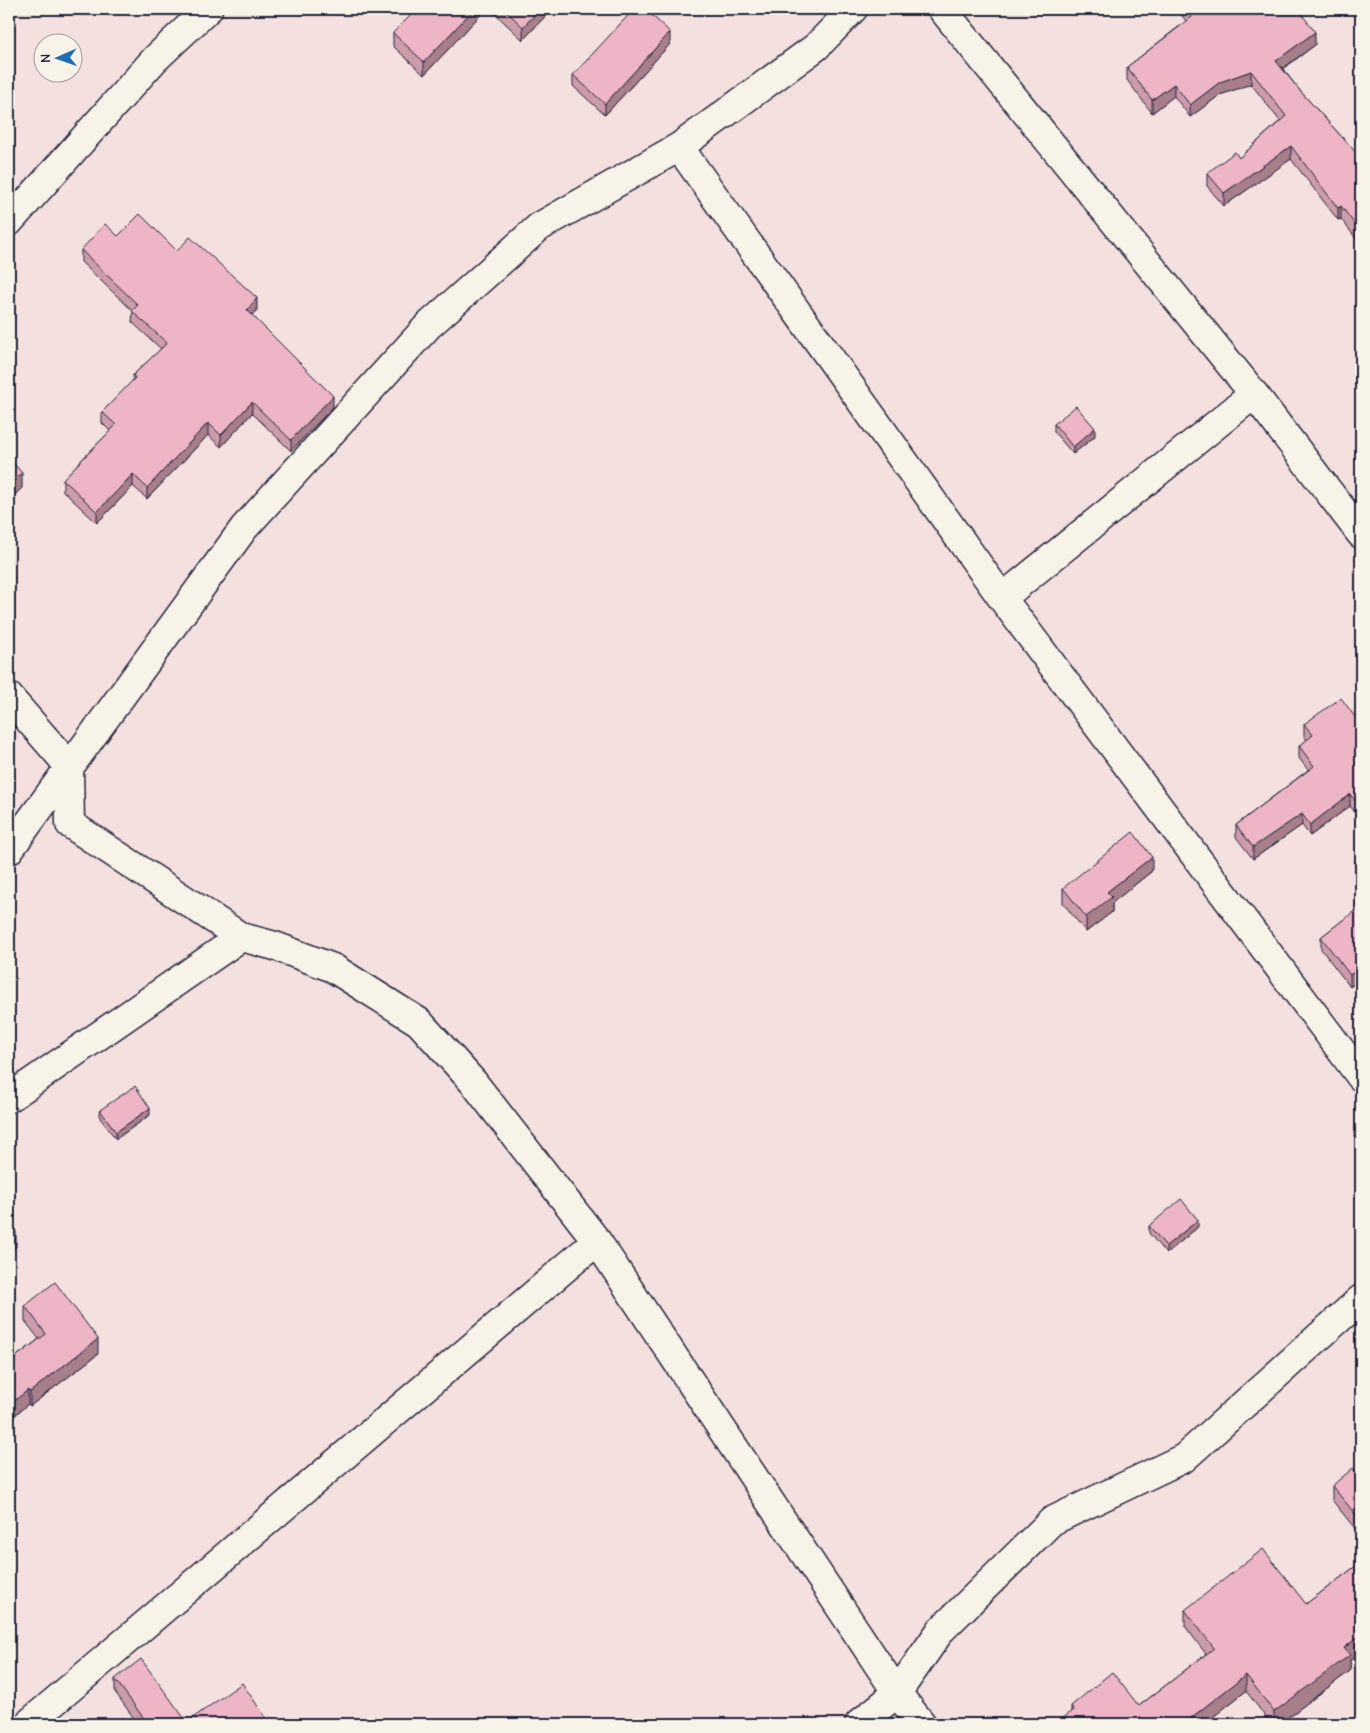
<svg xmlns="http://www.w3.org/2000/svg" width="1370" height="1733" viewBox="0 0 1370 1733" font-family="'Comic Neue',sans-serif">
	<rect width="100%" height="100%" fill="#f4e0de"/>
	<filter id="ink" filterUnits="userSpaceOnUse"><feTurbulence type="fractalNoise" baseFrequency=".02" numOctaves="2"/><feDisplacementMap in="SourceGraphic" scale="10" xChannelSelector="R" yChannelSelector="G"/><feConvolveMatrix kernelMatrix="1 2 1 2 8 2 1 2 1" color-interpolation-filters="sRGB"/></filter>
	<g filter="url(#ink)">
		<g fill="none" stroke-linecap="round" stroke-linejoin="round">
			<g stroke="#22223b" stroke-width="31">
				<path id="minor" d="M 942,9 L 1254,394 L 1361,534
					M 679,147 L 1002,598 L 1361,1077
					M 9,222 L 155,59 L 208,9
					M 1002,598 L 1254,394
					M 9,697 L 69,766 L 70,824 L 241,937 L 275,946 L 333,968 L 419,1022 L 474,1083 L 597,1241 L 897,1693 L 922,1724
					M 9,850 L 244,528 L 428,326 L 539,227 L 679,147 L 816,47 L 853,9
					M 9,1098 L 241,937
					M 28,1724 L 597,1241
					M 859,1724 L 897,1693 L 941,1630 L 1052,1521 L 1184,1458 L 1361,1299"/>
			</g>
			<use href="#minor" stroke="#f7f3e8" stroke-width="28"/>
		</g>
		<path fill="#cd9caa" stroke="#22223b" d="M 486,9 L 424,75 L 393,46 L 393,33 Z
			M 490,9 L 552,9 L 523,40 Z
			M 1177,9 L 1298,9 L 1315,45 L 1283,69 L 1301,92 L 1361,158 L 1361,245 L 1341,219 L 1338,220 L 1291,159 L 1224,206 L 1207,186 L 1207,173 L 1239,158 L 1280,121 L 1251,84 L 1220,95 L 1190,117 L 1174,96 L 1152,113 L 1127,80 L 1127,67 L 1186,21 Z
			M 670,44 L 605,115 L 573,86 L 573,75 Z
			M 118,236 L 177,251 L 257,310 L 252,315 L 333,407 L 291,451 L 252,413 L 221,447 L 208,435 L 147,499 L 133,486 L 97,523 L 63,491 L 63,479 L 110,431 L 102,423 L 102,412 L 133,381 L 133,375 L 161,349 L 132,322 L 133,311 L 81,262 L 81,250 Z
			M 1054,424 L 1095,436 L 1073,454 L 1054,432 Z
			M 1304,724 L 1361,725 L 1361,820 L 1350,806 L 1310,836 L 1302,825 L 1253,859 L 1236,837 L 1236,825 L 1308,770 L 1299,758 L 1299,746 L 1307,740 L 1304,736 Z
			M 1361,855 L 1361,879 L 1355,872 L 1355,860 Z
			M 1152,871 L 1112,903 L 1112,912 L 1086,932 L 1063,903 L 1063,888 Z
			M 1361,906 L 1361,978 L 1350,987 L 1321,949 L 1321,937 Z
			M 100,1110 L 150,1115 L 116,1139 L 100,1118 Z
			M 1149,1226 L 1198,1227 L 1166,1254 L 1149,1233 Z
			M 25,1306 L 98,1354 L 30,1406 L 28,1404 L 9,1420 L 9,1362 L 39,1339 L 25,1321 Z
			M 1361,1465 L 1361,1536 L 1332,1500 L 1332,1486 L 1355,1471 Z
			M 1361,1562 L 1361,1651 L 1350,1660 L 1350,1671 L 1279,1724 L 1271,1724 L 1246,1691 L 1204,1724 L 1071,1712 L 1071,1706 L 1139,1706 L 1206,1654 L 1185,1626 L 1185,1610 L 1306,1604 Z
			M 115,1679 L 187,1722 L 270,1724 L 138,1724 L 115,1692 Z"/>
		<path fill="#a77f8b" stroke="#22223b" d="M 474,9 L 486,9 L 424,75 L 424,62 Z
			M 540,9 L 552,9 L 523,40 L 523,27 Z
			M 670,32 L 670,44 L 605,115 L 605,104 Z
			M 1315,32 L 1315,45 L 1276,73 L 1276,61 Z
			M 1251,71 L 1251,84 L 1220,95 L 1190,117 L 1190,105 L 1220,82 Z
			M 1174,84 L 1174,96 L 1152,113 L 1152,100 Z
			M 1291,146 L 1291,159 L 1224,206 L 1224,193 Z
			M 1341,206 L 1341,219 L 1338,220 L 1338,208 Z
			M 257,298 L 257,310 L 247,321 L 247,310 Z
			M 333,396 L 333,407 L 291,451 L 291,440 Z
			M 252,402 L 252,413 L 221,447 L 221,435 Z
			M 208,423 L 208,435 L 147,499 L 147,488 Z
			M 1095,428 L 1095,436 L 1073,454 L 1073,447 Z
			M 22,473 L 22,488 L 9,501 L 9,486 Z
			M 133,474 L 133,486 L 97,523 L 97,512 Z
			M 12,724 L 12,745 L 9,748 L 9,727 Z
			M 1350,794 L 1350,806 L 1310,836 L 1310,825 Z
			M 1302,814 L 1302,825 L 1253,859 L 1253,847 Z
			M 1152,857 L 1152,871 L 1112,903 L 1112,912 L 1086,932 L 1086,917 L 1107,892 Z
			M 1361,966 L 1361,978 L 1350,987 L 1350,975 Z
			M 150,1108 L 150,1115 L 116,1139 L 116,1132 Z
			M 1198,1220 L 1198,1227 L 1166,1254 L 1166,1246 Z
			M 16,1232 L 16,1247 L 9,1253 L 9,1238 Z
			M 98,1339 L 98,1354 L 30,1406 L 30,1392 Z
			M 28,1390 L 28,1404 L 9,1420 L 9,1405 Z
			M 1361,1635 L 1361,1651 L 1350,1660 L 1350,1671 L 1279,1724 L 1274,1724 L 1274,1712 L 1344,1648 Z
			M 1246,1675 L 1246,1691 L 1204,1724 L 1183,1724 Z"/>
		<path fill="#eeb5c6" stroke="#22223b" d="M 417,9 L 474,9 L 424,62 L 393,33 Z
			M 504,9 L 540,9 L 523,27 Z
			M 634,9 L 645,9 L 670,32 L 605,104 L 573,75 Z
			M 1186,9 L 1298,9 L 1315,32 L 1276,61 L 1301,92 L 1361,158 L 1361,232 L 1341,206 L 1338,208 L 1291,146 L 1224,193 L 1207,173 L 1235,152 L 1239,158 L 1286,116 L 1251,71 L 1220,82 L 1190,105 L 1174,84 L 1152,100 L 1127,67 L 1192,17 Z
			M 140,214 L 177,251 L 190,237 L 257,298 L 247,310 L 333,396 L 291,440 L 252,402 L 221,435 L 208,423 L 147,488 L 133,474 L 97,512 L 63,479 L 116,425 L 102,412 L 135,378 L 133,375 L 167,343 L 132,311 L 138,305 L 81,250 L 105,224 L 118,236 Z
			M 1076,406 L 1095,428 L 1073,447 L 1054,424 Z
			M 9,458 L 22,473 L 9,486 Z
			M 1341,698 L 1361,725 L 1361,808 L 1350,794 L 1310,825 L 1302,814 L 1253,847 L 1236,825 L 1314,766 L 1299,746 L 1313,735 L 1304,724 Z
			M 9,722 L 12,724 L 9,727 Z
			M 1133,832 L 1152,857 L 1107,892 L 1112,897 L 1086,917 L 1063,888 Z
			M 1361,855 L 1361,867 L 1355,860 Z
			M 1361,906 L 1361,966 L 1350,975 L 1321,937 Z
			M 135,1086 L 150,1108 L 116,1132 L 100,1110 Z
			M 1181,1199 L 1198,1220 L 1166,1246 L 1149,1226 Z
			M 9,1223 L 16,1232 L 9,1238 Z
			M 55,1282 L 98,1339 L 30,1392 L 28,1390 L 9,1405 L 9,1362 L 46,1334 L 25,1306 Z
			M 1361,1465 L 1361,1521 L 1332,1486 L 1353,1468 L 1355,1471 Z
			M 1263,1549 L 1306,1604 L 1361,1562 L 1361,1635 L 1344,1648 L 1350,1655 L 1274,1712 L 1246,1675 L 1183,1724 L 1055,1724 L 1074,1710 L 1071,1706 L 1112,1672 L 1139,1706 L 1214,1648 L 1185,1610 Z
			M 141,1659 L 187,1722 L 242,1683 L 270,1724 L 148,1724 L 115,1679 Z"/>
	</g>
	<rect width="1370" height="1733" fill="none" stroke="#f7f3e8" stroke-width="30"/>
	<rect x="15" y="15" width="1340" height="1703" fill="none" stroke="#22223b" stroke-width="2" filter="url(#ink)"/>
	<g transform="translate(58 58) rotate(268)"><circle r="24" fill="#f7f3e8" stroke="#a29fa3"/>
	<path d="M0-4L9 19L0 12L-9 19Z" fill="#1f6fb2"/>
	<text y="-8" font-size="14" font-weight="bold" text-anchor="middle" fill="#22223b">N</text>
	</g>
</svg>
